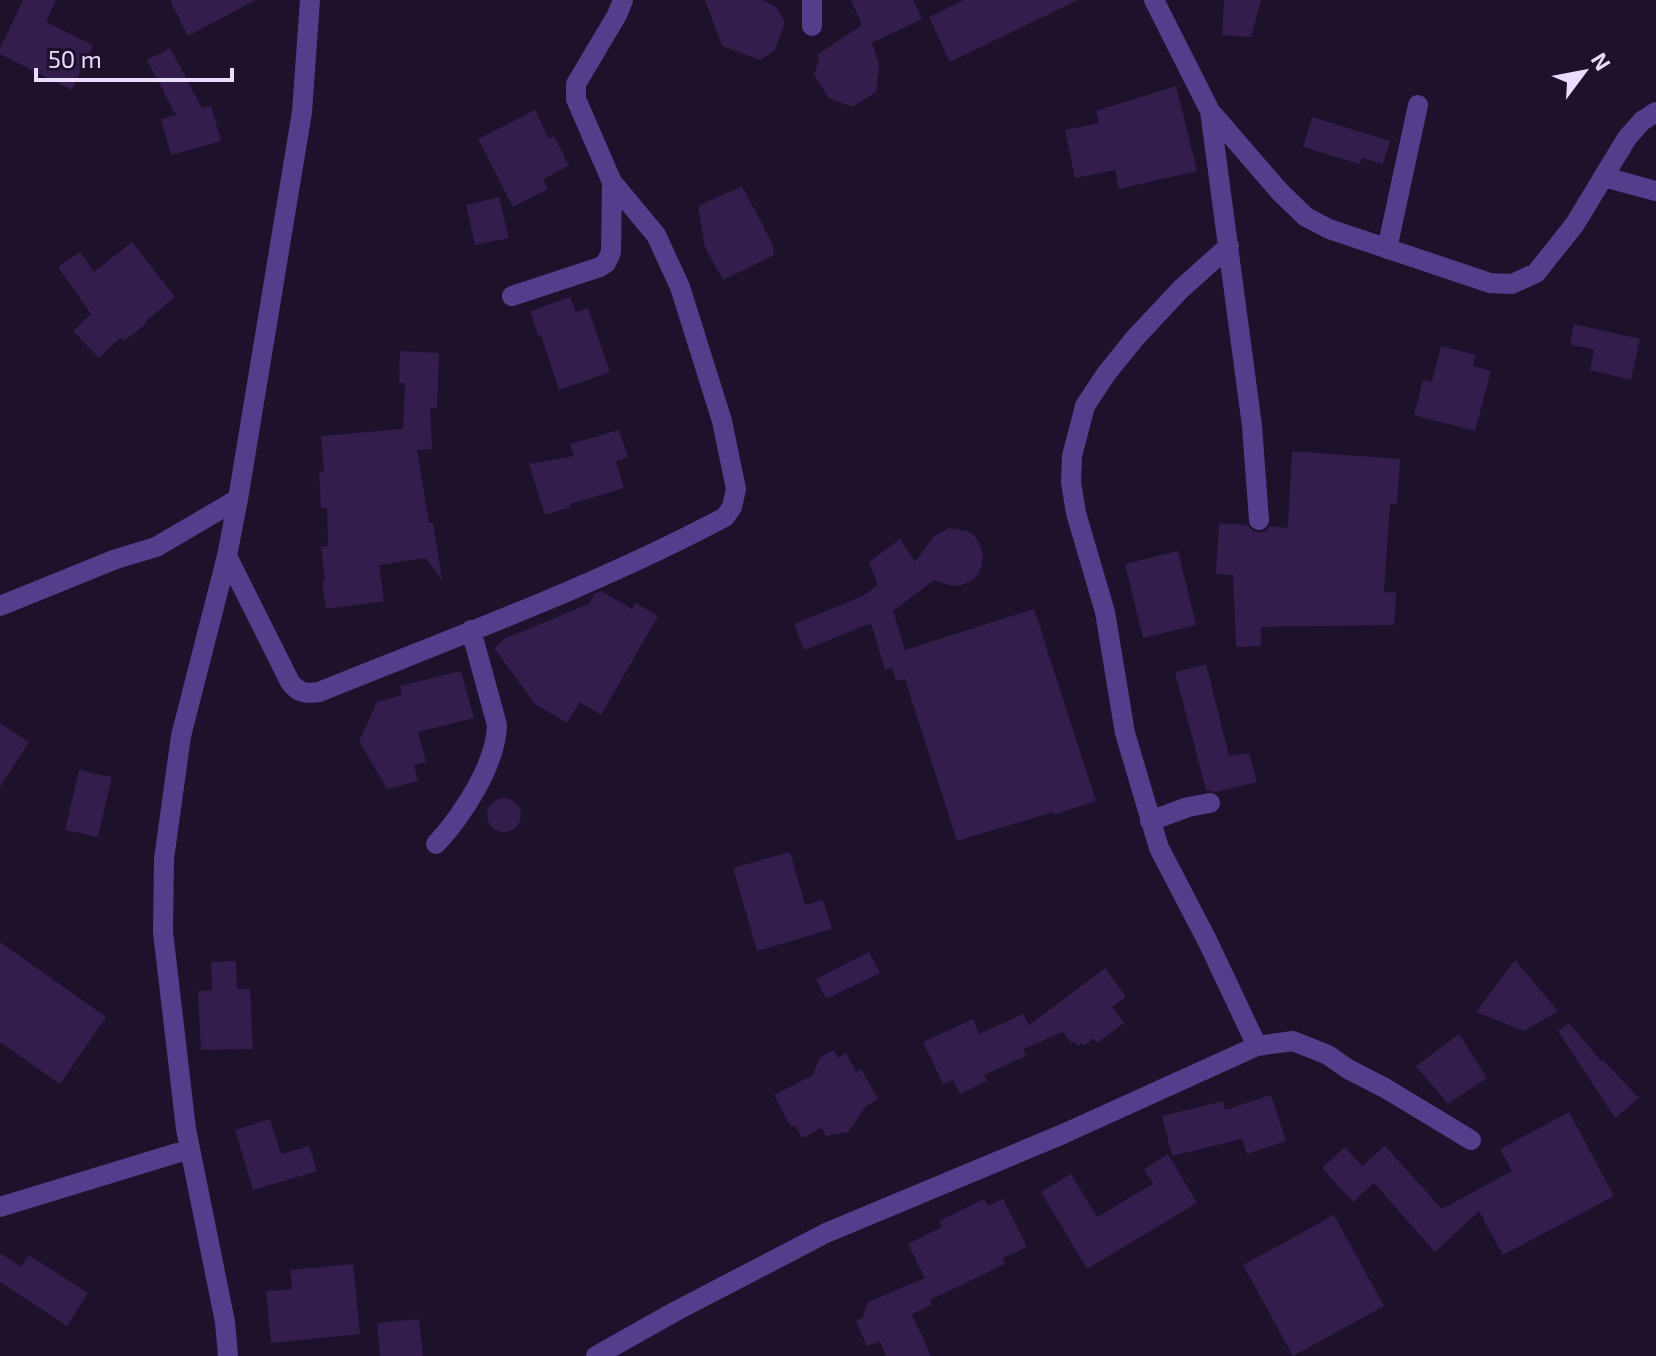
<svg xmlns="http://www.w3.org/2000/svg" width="1656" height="1356" viewBox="0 0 1656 1356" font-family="'Exo 2',sans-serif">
	<rect width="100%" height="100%" fill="#1d112c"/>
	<path fill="#331d4d" d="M 23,0 L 56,0 L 46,22 L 93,45 L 72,90 L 0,54 L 0,48 Z
		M 170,0 L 256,0 L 188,36 Z
		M 705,0 L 762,0 L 776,7 L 785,22 L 775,50 L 760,60 L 722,46 Z
		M 851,0 L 913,0 L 922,19 L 872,43 L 879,64 L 876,92 L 852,107 L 829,98 L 814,75 L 819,59 L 817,55 L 862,25 Z
		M 964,0 L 1078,0 L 950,62 L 929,17 Z
		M 1224,0 L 1261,0 L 1251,37 L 1222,35 Z
		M 170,48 L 202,108 L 211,106 L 221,141 L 171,155 L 161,119 L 176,115 L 147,60 Z
		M 1176,86 L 1197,171 L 1119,189 L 1115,170 L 1075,178 L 1065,130 L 1099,123 L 1096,111 Z
		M 535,110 L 549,139 L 554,136 L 569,166 L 543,179 L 548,189 L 513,207 L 478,139 Z
		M 1312,117 L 1390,141 L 1383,164 L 1362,158 L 1360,164 L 1303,147 Z
		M 742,186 L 773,245 L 774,255 L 723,280 L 705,247 L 698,206 Z
		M 499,197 L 509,238 L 475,245 L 466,205 Z
		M 132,242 L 175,297 L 146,321 L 147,323 L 124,341 L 121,337 L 99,358 L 73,331 L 91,314 L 58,267 L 80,252 L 94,272 Z
		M 570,297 L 576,312 L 588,308 L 610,372 L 559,390 L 541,335 L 538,336 L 530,311 Z
		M 1574,324 L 1640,339 L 1631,380 L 1590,370 L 1594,350 L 1570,344 Z
		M 1441,346 L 1476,355 L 1473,366 L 1491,371 L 1475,431 L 1414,415 L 1423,380 L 1432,382 Z
		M 400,351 L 439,353 L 437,408 L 430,408 L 432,449 L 417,450 L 429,523 L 433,523 L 442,580 L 425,558 L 379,565 L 384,601 L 326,609 L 322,581 L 325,580 L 321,547 L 328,546 L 327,508 L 321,508 L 319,472 L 324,471 L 321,436 L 403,429 L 405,383 L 399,383 Z
		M 619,430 L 628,457 L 616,461 L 624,488 L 570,504 L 570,507 L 545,515 L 529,464 L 574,456 L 570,444 Z
		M 1292,451 L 1400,459 L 1397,504 L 1390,504 L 1384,592 L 1396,593 L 1394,625 L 1261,627 L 1261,646 L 1236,647 L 1233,575 L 1216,574 L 1219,523 L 1247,525 L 1253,531 L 1259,533 L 1266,531 L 1270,526 L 1288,528 Z
		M 949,528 L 967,531 L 975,536 L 980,545 L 983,555 L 982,565 L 978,574 L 971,581 L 962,585 L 952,586 L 934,580 L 893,611 L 905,650 L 1034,609 L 1096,801 L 1053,815 L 1053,812 L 957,841 L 905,679 L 896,681 L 892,668 L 885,670 L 871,623 L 804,650 L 794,624 L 863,596 L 878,585 L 869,562 L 900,539 L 915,562 L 934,536 Z
		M 1178,551 L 1196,625 L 1143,638 L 1125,564 Z
		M 601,591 L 632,609 L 636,603 L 658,616 L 601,715 L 580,702 L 567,723 L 535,704 L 494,648 L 504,639 L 589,604 L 595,593 Z
		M 1206,664 L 1229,756 L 1249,753 L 1257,782 L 1216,792 L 1206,790 L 1175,672 Z
		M 461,671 L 474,718 L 418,732 L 426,762 L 414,765 L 418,781 L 387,789 L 359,741 L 377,702 L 402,695 L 400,686 Z
		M 0,723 L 29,742 L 0,787 Z
		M 79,770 L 112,777 L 98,837 L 65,830 Z
		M487 815a17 17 0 1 1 34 0a17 17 0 1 1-34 0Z
		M 790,852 L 805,905 L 823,900 L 832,929 L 757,951 L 733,868 Z
		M 0,942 L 106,1017 L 60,1084 L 0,1042 Z
		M 869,952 L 880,973 L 826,999 L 816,979 Z
		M 1515,960 L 1558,1011 L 1524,1031 L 1476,1012 Z
		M 236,961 L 237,989 L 250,989 L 253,1049 L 201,1050 L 198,991 L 212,990 L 211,962 Z
		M 1105,968 L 1126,997 L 1112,1007 L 1124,1023 L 1097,1043 L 1094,1038 L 1084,1046 L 1082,1043 L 1078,1046 L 1074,1041 L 1072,1043 L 1063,1032 L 1023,1049 L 1026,1056 L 984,1075 L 987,1081 L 960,1094 L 953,1080 L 943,1084 L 923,1042 L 973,1019 L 979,1034 L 1023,1014 L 1029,1025 Z
		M 1569,1023 L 1601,1061 L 1603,1060 L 1639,1098 L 1615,1118 L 1558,1031 Z
		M 1459,1034 L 1487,1078 L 1448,1104 L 1416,1066 Z
		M 834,1050 L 838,1058 L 846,1053 L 856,1072 L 861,1069 L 878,1099 L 866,1106 L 848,1132 L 826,1136 L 822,1128 L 802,1138 L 795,1125 L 791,1127 L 774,1095 L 813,1075 L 819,1058 Z
		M 1271,1095 L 1286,1141 L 1247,1154 L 1242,1139 L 1172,1156 L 1162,1116 L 1223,1101 L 1225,1110 Z
		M 1569,1112 L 1614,1196 L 1503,1255 L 1479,1211 L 1435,1252 L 1374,1183 L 1353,1202 L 1322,1168 L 1345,1147 L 1362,1166 L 1385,1146 L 1442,1209 L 1512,1171 L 1500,1149 Z
		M 270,1119 L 281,1154 L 309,1146 L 317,1171 L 253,1190 L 235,1130 Z
		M 1168,1154 L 1197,1203 L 1087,1269 L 1041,1192 L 1071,1174 L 1097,1217 L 1153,1184 L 1144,1169 Z
		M 984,1199 L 988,1206 L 1003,1199 L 1027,1247 L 1003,1258 L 1005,1264 L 930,1300 L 932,1305 L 912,1314 L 931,1356 L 886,1356 L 880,1341 L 867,1346 L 856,1321 L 862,1318 L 868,1302 L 925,1278 L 908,1244 L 942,1227 L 939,1221 Z
		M 1334,1215 L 1384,1306 L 1293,1356 L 1243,1265 Z
		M 0,1253 L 21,1267 L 29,1255 L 88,1293 L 67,1326 L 0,1282 Z
		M 353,1264 L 360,1334 L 271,1343 L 266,1291 L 292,1289 L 290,1270 Z
		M 419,1319 L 423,1356 L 380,1356 L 377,1323 Z"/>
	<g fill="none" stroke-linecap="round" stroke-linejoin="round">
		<path stroke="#543d8a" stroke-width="20" d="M 1154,0 L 1210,111 L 1252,426 L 1259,520
			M 812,26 L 812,0
			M 1210,111 L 1280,192 L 1306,217 L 1329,229 L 1490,283 L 1512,284 L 1536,273 L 1575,224 L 1627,138 L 1642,121 L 1656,112
			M 1604,177 L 1656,191
			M 1229,246 L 1181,289 L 1135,338 L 1106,374 L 1085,406 L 1072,456 L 1071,482 L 1076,513 L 1105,612 L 1125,733 L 1159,848 L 1207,940 L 1257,1046
			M 1387,249 L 1418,105
			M 512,296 L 600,267 L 606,263 L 611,252 L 612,182
			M 227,556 L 290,682 C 298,693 306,694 319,692 C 455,637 595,586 725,517 L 732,507 L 736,489 L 722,421 L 680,287 L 656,235 L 612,182 L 576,99 L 576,84 L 617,15 L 623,0
			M 0,606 L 116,559 L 156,547 L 238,499
			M 1150,821 L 1188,807 L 1210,803
			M 436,844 C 462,816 496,765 497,725 L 471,630
			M 0,1207 L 190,1149
			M 228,1356 L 225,1322 L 186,1129 L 163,932 L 164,859 L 181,736 L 227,556 L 238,499 L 302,112 L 310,0
			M 596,1356 L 676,1311 L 826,1233 L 1063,1134 L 1257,1046 L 1293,1041 L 1328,1055 L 1348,1069 L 1385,1088 L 1471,1140"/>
	</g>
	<g transform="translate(1584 72) rotate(58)" stroke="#1d112c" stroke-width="6" paint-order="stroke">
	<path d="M0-6L14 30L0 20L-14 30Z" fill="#e9dcff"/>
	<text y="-12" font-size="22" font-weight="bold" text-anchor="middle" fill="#e9dcff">N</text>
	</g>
	<path d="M36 68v12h196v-12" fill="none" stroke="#e9dcff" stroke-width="4"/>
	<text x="48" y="68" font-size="24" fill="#e9dcff" stroke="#1d112c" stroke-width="6" paint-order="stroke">50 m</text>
</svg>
